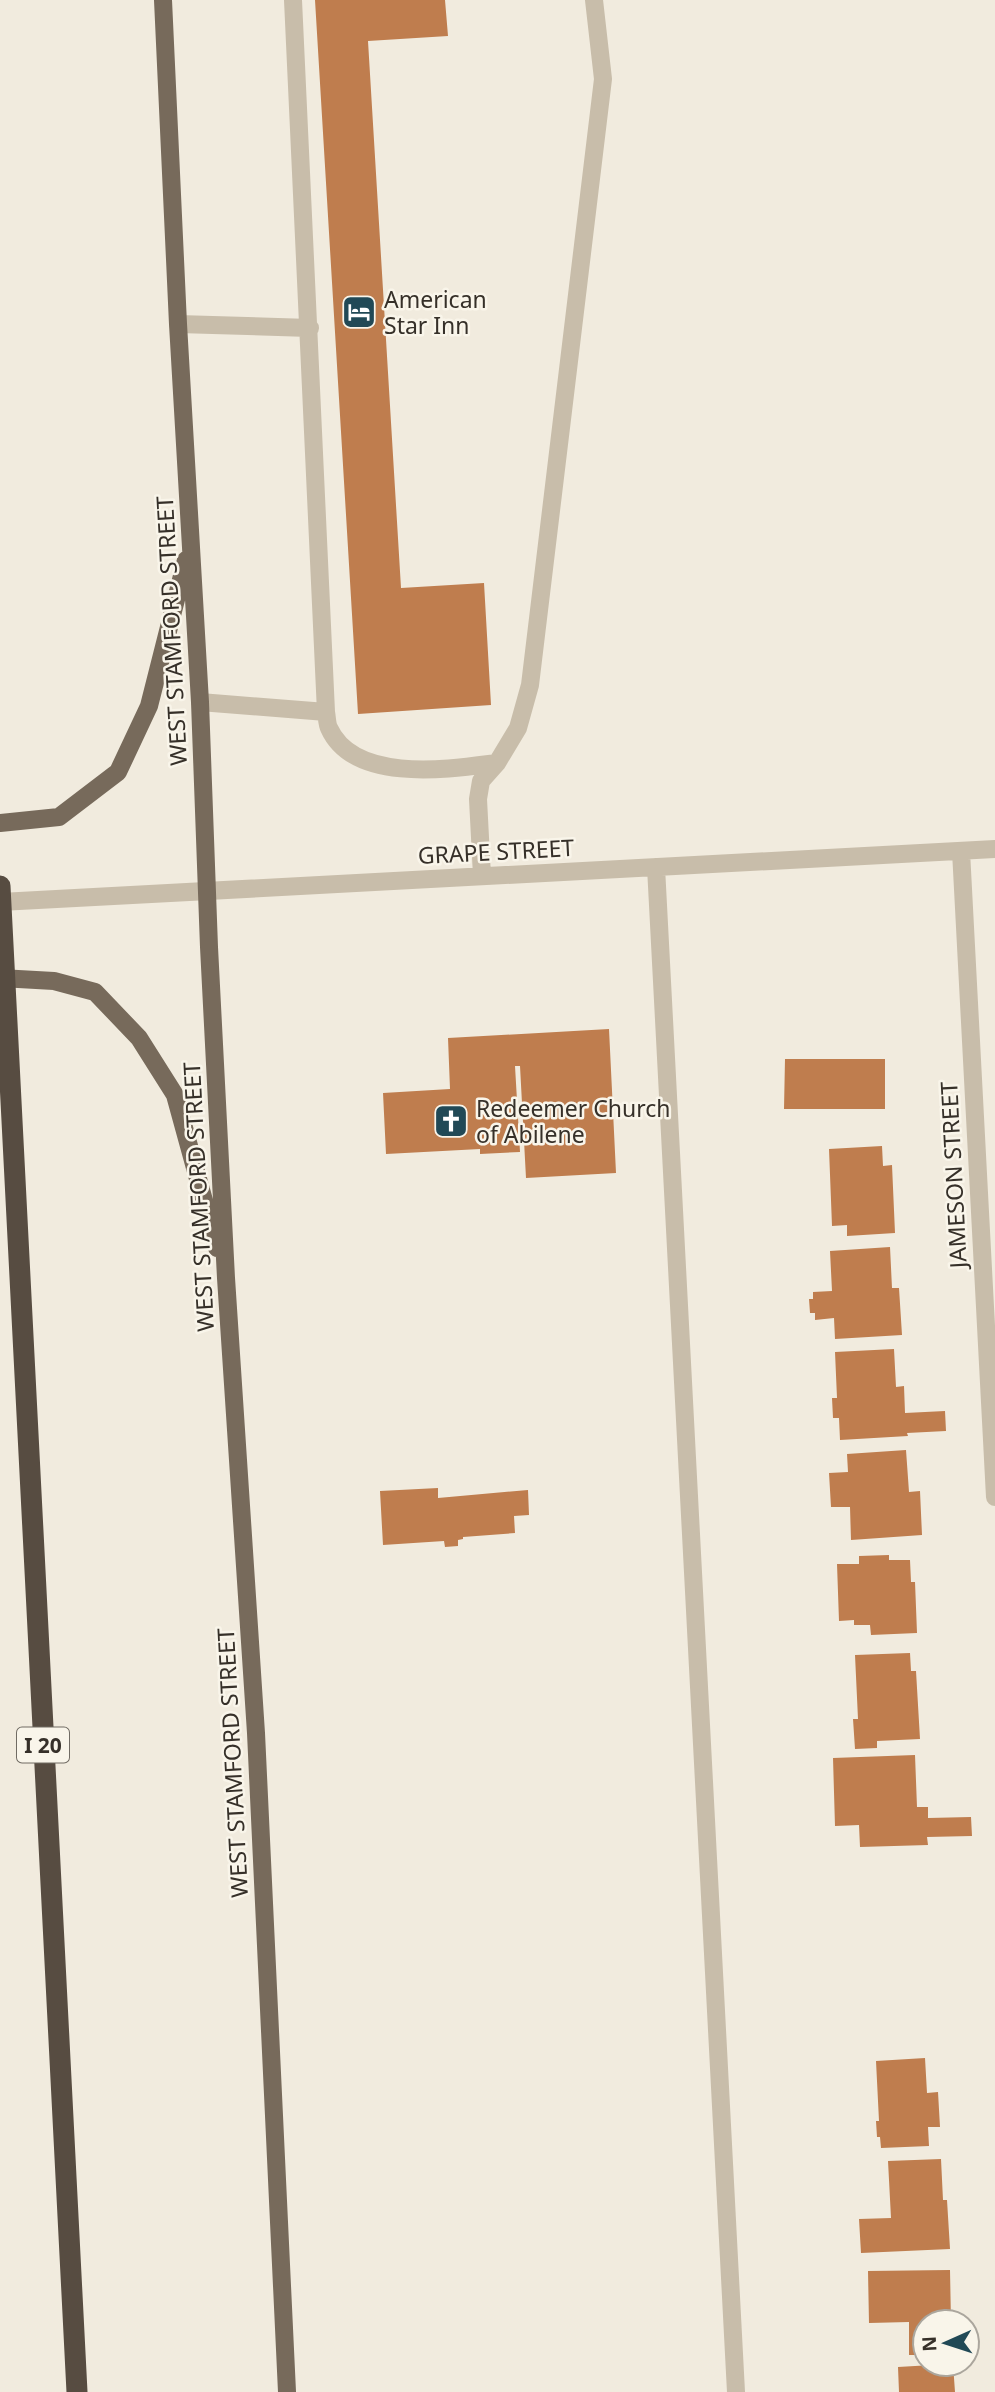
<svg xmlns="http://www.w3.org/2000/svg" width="995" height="2392" viewBox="0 0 995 2392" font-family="'Noto Sans',sans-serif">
	<rect width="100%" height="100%" fill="#f1ebde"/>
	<path fill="#bf7d4e" d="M 315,0 L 445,0 L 448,36 L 368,41 L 401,588 L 484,583 L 491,705 L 358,714 Z
		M 609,1029 L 616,1173 L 526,1178 L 520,1066 L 515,1066 L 520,1152 L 480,1154 L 480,1149 L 386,1154 L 383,1093 L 450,1089 L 448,1038 Z
		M 785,1059 L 885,1059 L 885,1109 L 784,1109 Z
		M 882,1146 L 883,1166 L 892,1165 L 895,1233 L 847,1236 L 847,1225 L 832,1226 L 829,1149 Z
		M 890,1247 L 892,1288 L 899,1288 L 902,1335 L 835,1339 L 834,1318 L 815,1320 L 815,1313 L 810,1313 L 809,1299 L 813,1299 L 813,1292 L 832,1291 L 830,1251 Z
		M 894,1349 L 896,1387 L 904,1386 L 905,1413 L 945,1411 L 946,1431 L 907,1433 L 908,1436 L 840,1440 L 839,1418 L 833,1418 L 832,1398 L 837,1398 L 835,1352 Z
		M 906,1450 L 909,1492 L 920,1491 L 922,1535 L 851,1540 L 850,1507 L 831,1507 L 829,1473 L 848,1472 L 847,1454 Z
		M 438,1488 L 438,1498 L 528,1490 L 529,1515 L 514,1516 L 515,1533 L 463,1537 L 463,1539 L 458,1540 L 458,1546 L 445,1547 L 444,1541 L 383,1545 L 380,1491 Z
		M 889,1555 L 889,1560 L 910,1560 L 911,1582 L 915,1582 L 917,1633 L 871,1635 L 870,1625 L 854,1625 L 854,1620 L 839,1621 L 837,1564 L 859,1564 L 859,1556 Z
		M 910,1653 L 911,1671 L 916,1671 L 920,1739 L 877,1741 L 877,1748 L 855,1749 L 853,1719 L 858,1719 L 855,1655 Z
		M 915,1755 L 917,1807 L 928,1807 L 928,1818 L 971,1817 L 972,1836 L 927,1837 L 928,1845 L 860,1847 L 859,1825 L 835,1826 L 833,1758 Z
		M 925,2058 L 927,2093 L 938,2092 L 940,2127 L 928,2127 L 929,2146 L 881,2148 L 880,2137 L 877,2137 L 876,2121 L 879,2121 L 876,2061 Z
		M 941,2159 L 943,2200 L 947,2200 L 950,2249 L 861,2253 L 859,2219 L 891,2218 L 888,2161 Z
		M 950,2270 L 951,2322 L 925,2322 L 925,2355 L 909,2355 L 909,2322 L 869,2323 L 868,2271 Z
		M 949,2364 L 953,2364 L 955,2392 L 899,2392 L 898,2367 Z"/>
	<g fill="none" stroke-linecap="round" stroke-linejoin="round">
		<path stroke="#c8bdaa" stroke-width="18" d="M 293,0 L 326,712 C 327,717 327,724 329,728 C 354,784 450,769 497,763
			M 178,324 L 310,328
			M 200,702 L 326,712
			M 961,851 L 995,1497
			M 656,867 L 736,2392
			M 482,876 L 478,799 L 481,781 L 497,763 L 518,728 L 530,685 L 603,79 L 594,0
			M 0,902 L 995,849"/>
		<path stroke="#776a5b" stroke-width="18" d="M 163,0 L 178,324 L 200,702 L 209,947 L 226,1278 L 256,1733 L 287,2392
			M 0,823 L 59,817 L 118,772 L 149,706 L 186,560
			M 0,978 L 54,981 L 95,992 L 139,1038 L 175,1095 L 217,1248"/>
		<path stroke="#574c41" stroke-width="21" d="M 0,886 L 77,2392"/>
	</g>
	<defs>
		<g id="hotel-square" transform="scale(1.75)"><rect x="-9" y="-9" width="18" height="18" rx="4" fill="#214956" stroke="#f9f5ea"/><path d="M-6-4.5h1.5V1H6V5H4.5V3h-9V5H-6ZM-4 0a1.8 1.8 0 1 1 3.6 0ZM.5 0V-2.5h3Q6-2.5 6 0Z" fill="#fff"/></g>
		<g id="church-square" transform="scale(1.75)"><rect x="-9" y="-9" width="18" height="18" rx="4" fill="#214956" stroke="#f9f5ea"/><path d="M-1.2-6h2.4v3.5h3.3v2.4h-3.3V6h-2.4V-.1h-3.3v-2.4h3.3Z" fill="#fff"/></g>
	</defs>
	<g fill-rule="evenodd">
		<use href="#hotel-square" x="359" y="312"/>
		<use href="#church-square" x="451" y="1121"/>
	</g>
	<g text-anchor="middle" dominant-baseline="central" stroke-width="5" stroke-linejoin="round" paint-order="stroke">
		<rect fill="#f9f5ea" stroke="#706b63" stroke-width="2" x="17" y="1727.5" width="52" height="35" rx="5"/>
		<g font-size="21" font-weight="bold" fill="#363029">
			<text x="43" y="1745">I 20</text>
		</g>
		<g font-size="23" fill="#363029" stroke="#f9f5ea" text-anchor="start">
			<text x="384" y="299">American<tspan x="384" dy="26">Star Inn</tspan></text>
			<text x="476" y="1108">Redeemer Church<tspan x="476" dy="26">of Abilene</tspan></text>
		</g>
		<g font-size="23" fill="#363029" stroke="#f9f5ea">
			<text transform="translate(171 631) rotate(-93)">WEST STAMFORD STREET</text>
			<text transform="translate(496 851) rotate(-3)">GRAPE STREET</text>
			<text transform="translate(953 1175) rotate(-93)">JAMESON STREET</text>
			<text transform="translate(198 1197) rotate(-93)">WEST STAMFORD STREET</text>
			<text transform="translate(232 1763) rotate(-93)">WEST STAMFORD STREET</text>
		</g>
	</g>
	<g transform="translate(946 2343) rotate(267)"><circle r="33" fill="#f9f5ea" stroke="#aba69d" stroke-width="2"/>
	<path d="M0-5L12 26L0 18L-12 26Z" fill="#214956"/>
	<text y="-10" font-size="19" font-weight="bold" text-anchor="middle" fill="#363029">N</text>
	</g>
</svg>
